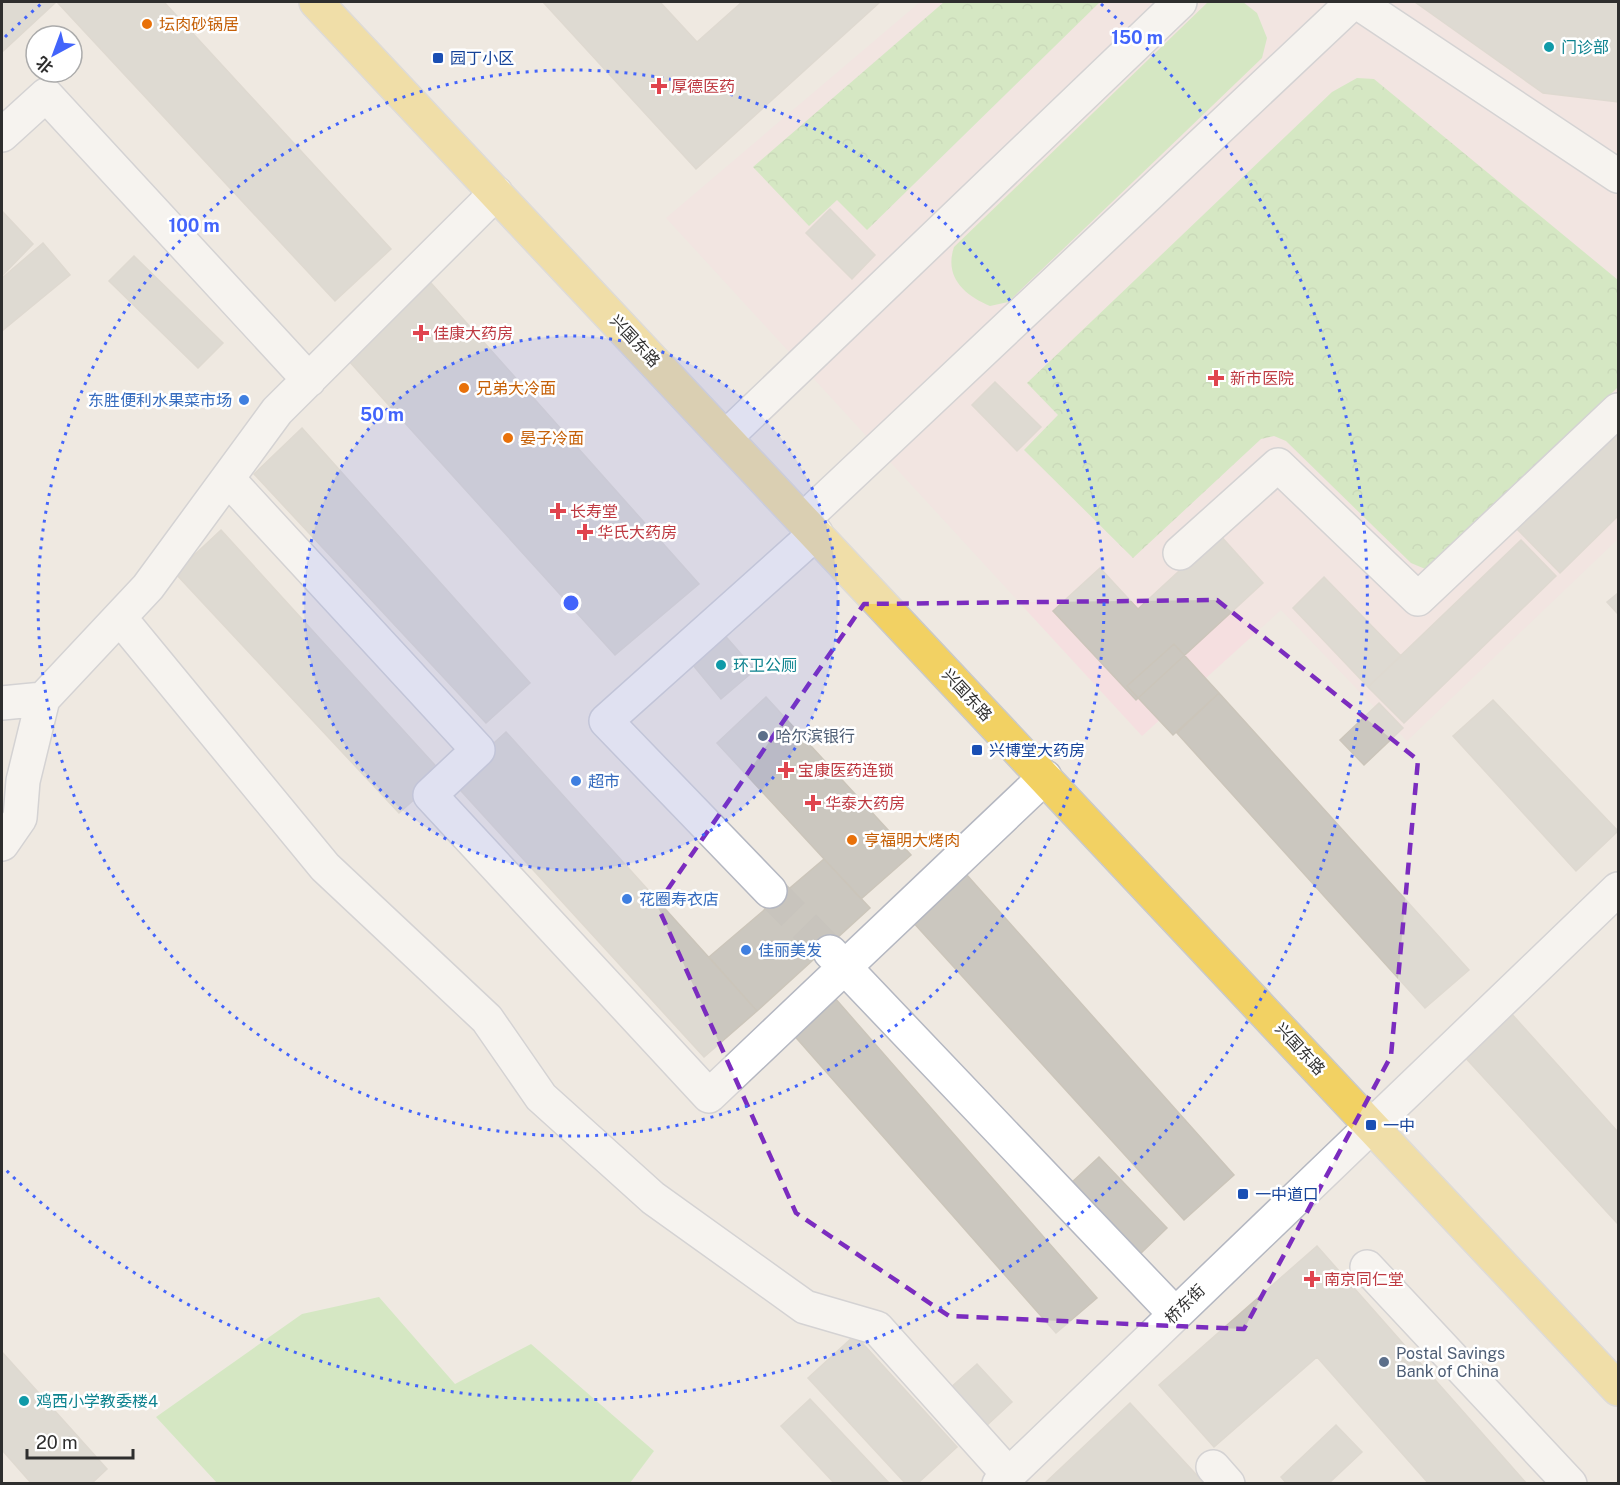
<svg xmlns="http://www.w3.org/2000/svg" width="1620" height="1485" viewBox="0 0 1620 1485" font-family="'Public Sans','Noto Sans SC',sans-serif">
	<defs>
		<pattern id="forest-crowns" width="20" height="18" patternUnits="userSpaceOnUse" patternTransform="scale(1.5)"><rect width="20" height="18" fill="#b6e59e"/><path d="M2 6a3 3 0 1 1 6 0M12 15a3 3 0 1 1 6 0" fill="none" stroke="#9dc588"/></pattern>
	</defs>
	<rect width="100%" height="100%" fill="#efe9e1"/>
	<path fill="#f5dfe0" d="M 920,2 L 1618,2 L 1618,539 L 1407,741 L 1281,610 L 1142,736 L 666,218 Z"/>
	<path fill="#b6e59e" d="M 1208,2 L 1243,2 L 1257,13 L 1267,38 L 1262,58 L 1008,302 L 990,306 C 964,295 944,277 954,247 Z
		M 379,1297 L 455,1384 L 531,1344 L 654,1451 L 630,1483 L 217,1483 L 156,1417 L 302,1314 Z"/>
	<path fill="url(#forest-crowns)" d="M 944,2 L 1100,2 L 867,230 L 837,200 L 809,226 L 753,167 Z
		M 1357,78 L 1374,79 L 1618,280 L 1618,387 L 1440,565 L 1430,571 L 1411,563 L 1286,441 L 1274,436 L 1261,439 L 1133,558 L 1024,450 L 1058,415 L 1027,383 L 1332,92 Z"/>
	<path fill="#cbc7bf" stroke="#cbc5ba" stroke-width="1.5" d="M 2,2 L 56,2 L 2,52 Z
		M 57,2 L 164,2 L 391,249 L 335,301 Z
		M 543,2 L 660,2 L 697,42 L 742,2 L 880,2 L 696,169 Z
		M 1415,2 L 1618,2 L 1618,102 L 1543,93 Z
		M 830,209 L 875,255 L 852,279 L 806,233 Z
		M 2,211 L 33,244 L 2,276 Z
		M 43,243 L 70,275 L 2,331 L 2,278 Z
		M 134,256 L 223,343 L 198,368 L 109,281 Z
		M 431,283 L 699,584 L 615,655 L 348,360 Z
		M 995,382 L 1041,427 L 1017,451 L 972,405 Z
		M 1618,425 L 1618,516 L 1560,573 L 1514,526 Z
		M 302,428 L 530,683 L 486,723 L 254,474 Z
		M 221,530 L 443,774 L 399,813 L 175,573 Z
		M 1219,534 L 1263,583 L 1136,700 L 1053,611 L 1100,568 L 1138,609 Z
		M 1521,540 L 1556,576 L 1404,723 L 1368,687 Z
		M 1324,577 L 1401,656 L 1368,687 L 1293,608 Z
		M 1618,593 L 1618,614 L 1607,602 Z
		M 721,631 L 755,670 L 721,699 L 688,659 Z
		M 1174,644 L 1219,693 L 1173,735 L 1127,686 Z
		M 1219,693 L 1469,970 L 1425,1008 L 1177,733 Z
		M 766,697 L 911,855 L 861,899 L 717,743 Z
		M 1493,700 L 1618,831 L 1576,871 L 1453,736 Z
		M 1379,703 L 1403,728 L 1364,765 L 1340,740 Z
		M 506,732 L 757,1011 L 704,1057 L 452,781 Z
		M 824,859 L 870,908 L 757,1011 L 709,957 Z
		M 966,874 L 1234,1175 L 1184,1220 L 912,921 Z
		M 834,997 L 1097,1298 L 1056,1333 L 792,1033 Z
		M 1510,1012 L 1618,1132 L 1618,1224 L 1462,1054 Z
		M 1099,1157 L 1167,1228 L 1138,1256 L 1070,1184 Z
		M 1317,1246 L 1527,1484 L 1429,1484 L 1317,1357 L 1214,1447 L 1159,1385 Z
		M 855,1335 L 957,1447 L 917,1484 L 906,1484 L 808,1378 Z
		M 2,1352 L 107,1469 L 91,1484 L 32,1484 L 2,1450 Z
		M 977,1364 L 1012,1402 L 984,1428 L 949,1389 Z
		M 810,1399 L 890,1484 L 835,1484 L 781,1426 Z
		M 1130,1403 L 1205,1484 L 1044,1484 Z
		M 1336,1425 L 1362,1452 L 1328,1484 L 1287,1484 L 1281,1477 Z"/>
	<g fill="none" stroke-linecap="round" stroke-linejoin="round">
		<path stroke="#c8c4bd" stroke-width="33" stroke-dasharray="33 16" stroke-linecap="butt" d="M 770,891 L 829,951"/>
		<g stroke="#b4b7c1" stroke-width="36">
			<path id="minor" d="M 1357,2 L 1618,176
				M 2,135 L 46,95 L 309,380
				M 726,437 L 1180,2
				M 228,479 L 478,750 L 430,795 L 709,1096 L 1045,777
				M 803,520 L 1353,2
				M 1180,553 L 1278,465 L 1418,599 L 1618,410
				M 120,618 L 325,867 L 487,1019 L 541,1097 L 653,1198 L 805,1307 L 877,1328 L 1009,1475
				M 2,703 L 43,699
				M 2,844 L 20,818 L 23,781 L 43,699 L 148,587 L 277,411 L 496,193
				M 770,891 L 606,721 L 816,533
				M 830,952 L 1175,1314
				M 1367,1267 L 1570,1484
				M 1213,1467 L 1228,1484
				M 999,1484 L 1618,889"/>
		</g>
		<g stroke="#c9c9c9" stroke-width="36">
			<path id="major" d="M 316,2 L 1618,1389"/>
		</g>
		<use href="#minor" stroke="#fff" stroke-width="33"/>
		<use href="#major" stroke="#f2d163" stroke-width="33"/>
	</g>
	<path d="M0 0H1620V1485H0ZM 1217,600 L 1418,760 L 1391,1056 L 1244,1329 L 949,1316 L 796,1213 L 657,905 L 864,604 Z" fill="#efe9e1" fill-opacity=".55" fill-rule="evenodd"/>
	<path fill="none" stroke="#7b2cbf" stroke-width="4.5" stroke-dasharray="12 8" stroke-linejoin="round" d="M 1217,600 L 1418,760 L 1391,1056 L 1244,1329 L 949,1316 L 796,1213 L 657,905 L 864,604 Z"/>
	<circle cx="571" cy="603" r="267" fill="#4264fb" fill-opacity=".12"/>
	<g fill="none" stroke="#4264fb" stroke-width="3" stroke-dasharray="3 6">
		<circle cx="571" cy="603" r="267"/>
		<circle cx="571" cy="603" r="533"/>
		<path d="M5 37A800 800 0 0 1 41 4M1101 4A800 800 0 1 1 5 1169"/>
	</g>
	<g fill="#e8710a" stroke="#fff" stroke-width="2">
		<circle cx="147" cy="24" r="6"/>
		<circle cx="464" cy="388" r="6"/>
		<circle cx="508" cy="438" r="6"/>
		<circle cx="852" cy="840" r="6"/>
	</g>
	<g fill="#0f9aa8" stroke="#fff" stroke-width="2">
		<circle cx="1549" cy="47" r="6"/>
		<circle cx="721" cy="665" r="6"/>
		<circle cx="24" cy="1401" r="6"/>
	</g>
	<g fill="#1a4fb4" stroke="#fff" stroke-width="2">
		<rect x="432" y="52" width="12" height="12" rx="3"/>
		<rect x="971" y="744" width="12" height="12" rx="3"/>
		<rect x="1365" y="1119" width="12" height="12" rx="3"/>
		<rect x="1237" y="1188" width="12" height="12" rx="3"/>
	</g>
	<g fill="#e0444e" stroke="#fff" stroke-width="2">
		<path d="M656 77h6v6h6v6h-6v6h-6v-6h-6v-6h6z"/>
		<path d="M418 324h6v6h6v6h-6v6h-6v-6h-6v-6h6z"/>
		<path d="M1213 369h6v6h6v6h-6v6h-6v-6h-6v-6h6z"/>
		<path d="M555 502h6v6h6v6h-6v6h-6v-6h-6v-6h6z"/>
		<path d="M582 523h6v6h6v6h-6v6h-6v-6h-6v-6h6z"/>
		<path d="M783 761h6v6h6v6h-6v6h-6v-6h-6v-6h6z"/>
		<path d="M810 794h6v6h6v6h-6v6h-6v-6h-6v-6h6z"/>
		<path d="M1309 1270h6v6h6v6h-6v6h-6v-6h-6v-6h6z"/>
	</g>
	<g fill="#3f7fe0" stroke="#fff" stroke-width="2">
		<circle cx="244" cy="400" r="6"/>
		<circle cx="576" cy="781" r="6"/>
		<circle cx="627" cy="899" r="6"/>
		<circle cx="746" cy="950" r="6"/>
	</g>
	<g fill="#5c6f8a" stroke="#fff" stroke-width="2">
		<circle cx="763" cy="736" r="6"/>
		<circle cx="1384" cy="1362" r="6"/>
	</g>
	<g text-anchor="middle" dominant-baseline="central" stroke-width="5" stroke-linejoin="round" paint-order="stroke">
		<g font-size="16" fill="#c56008" stroke="#fff" text-anchor="start">
			<text x="159" y="24">坛肉砂锅居</text>
			<text x="476" y="388">兄弟大冷面</text>
			<text x="520" y="438">晏子冷面</text>
			<text x="864" y="840">亨福明大烤肉</text>
		</g>
		<g font-size="16" fill="#0d838f" stroke="#fff" text-anchor="start">
			<text x="1561" y="47">门诊部</text>
			<text x="733" y="665">环卫公厕</text>
			<text x="36" y="1401">鸡西小学教委楼4</text>
		</g>
		<g font-size="16" fill="#164399" stroke="#fff" text-anchor="start">
			<text x="450" y="58">园丁小区</text>
			<text x="989" y="750">兴博堂大药房</text>
			<text x="1383" y="1125">一中</text>
			<text x="1255" y="1194">一中道口</text>
		</g>
		<g font-size="16" fill="#be3a42" stroke="#fff" text-anchor="start">
			<text x="671" y="86">厚德医药</text>
			<text x="433" y="333">佳康大药房</text>
			<text x="1230" y="378">新市医院</text>
			<text x="570" y="511">长寿堂</text>
			<text x="597" y="532">华氏大药房</text>
			<text x="798" y="770">宝康医药连锁</text>
			<text x="825" y="803">华泰大药房</text>
			<text x="1324" y="1279">南京同仁堂</text>
		</g>
		<g font-size="16" fill="#2e2e2e" stroke="#fff">
			<text transform="translate(635 341) rotate(47)">兴国东路</text>
			<text transform="translate(967 695) rotate(47)">兴国东路</text>
			<text transform="translate(1300 1049) rotate(47)">兴国东路</text>
			<text transform="translate(1185 1304) rotate(-44)">桥东街</text>
		</g>
		<g font-size="16" fill="#366cbe" stroke="#fff" text-anchor="start">
			<text x="232" y="400" text-anchor="end">东胜便利水果菜市场</text>
			<text x="588" y="781">超市</text>
			<text x="639" y="899">花圈寿衣店</text>
			<text x="758" y="950">佳丽美发</text>
		</g>
		<g font-size="16" fill="#4e5e75" stroke="#fff" text-anchor="start">
			<text x="775" y="736">哈尔滨银行</text>
			<text x="1396" y="1353">Postal Savings<tspan x="1396" dy="18">Bank of China</tspan></text>
		</g>
	</g>
	<circle cx="571" cy="603" r="9" fill="#4264fb" stroke="#fff" stroke-width="3"/>
	<g font-size="18" text-anchor="middle" font-weight="bold" fill="#4264fb" stroke="#fff" stroke-width="5" stroke-linejoin="round" paint-order="stroke">
		<text x="1137" y="44">150 m</text>
		<text x="194" y="232">100 m</text>
		<text x="382" y="421">50 m</text>
	</g>
	<rect width="1620" height="1485" fill="none" stroke="#2e2e2e" stroke-width="6"/>
	<g transform="translate(54 54) rotate(221)"><circle r="28" fill="#ffffff" stroke="#ababab" stroke-width="1.5"/>
	<path d="M0-4.5L10 22L0 15L-10 22Z" fill="#4264fb"/>
	<text y="-9" font-size="16" font-weight="bold" text-anchor="middle" fill="#2e2e2e">北</text>
	</g>
	<path d="M27 1449v9h106v-9" fill="none" stroke="#2e2e2e" stroke-width="3"/>
	<text x="36" y="1449" font-size="18" fill="#2e2e2e" stroke="#ffffff" stroke-width="4.5" paint-order="stroke">20 m</text>
</svg>
